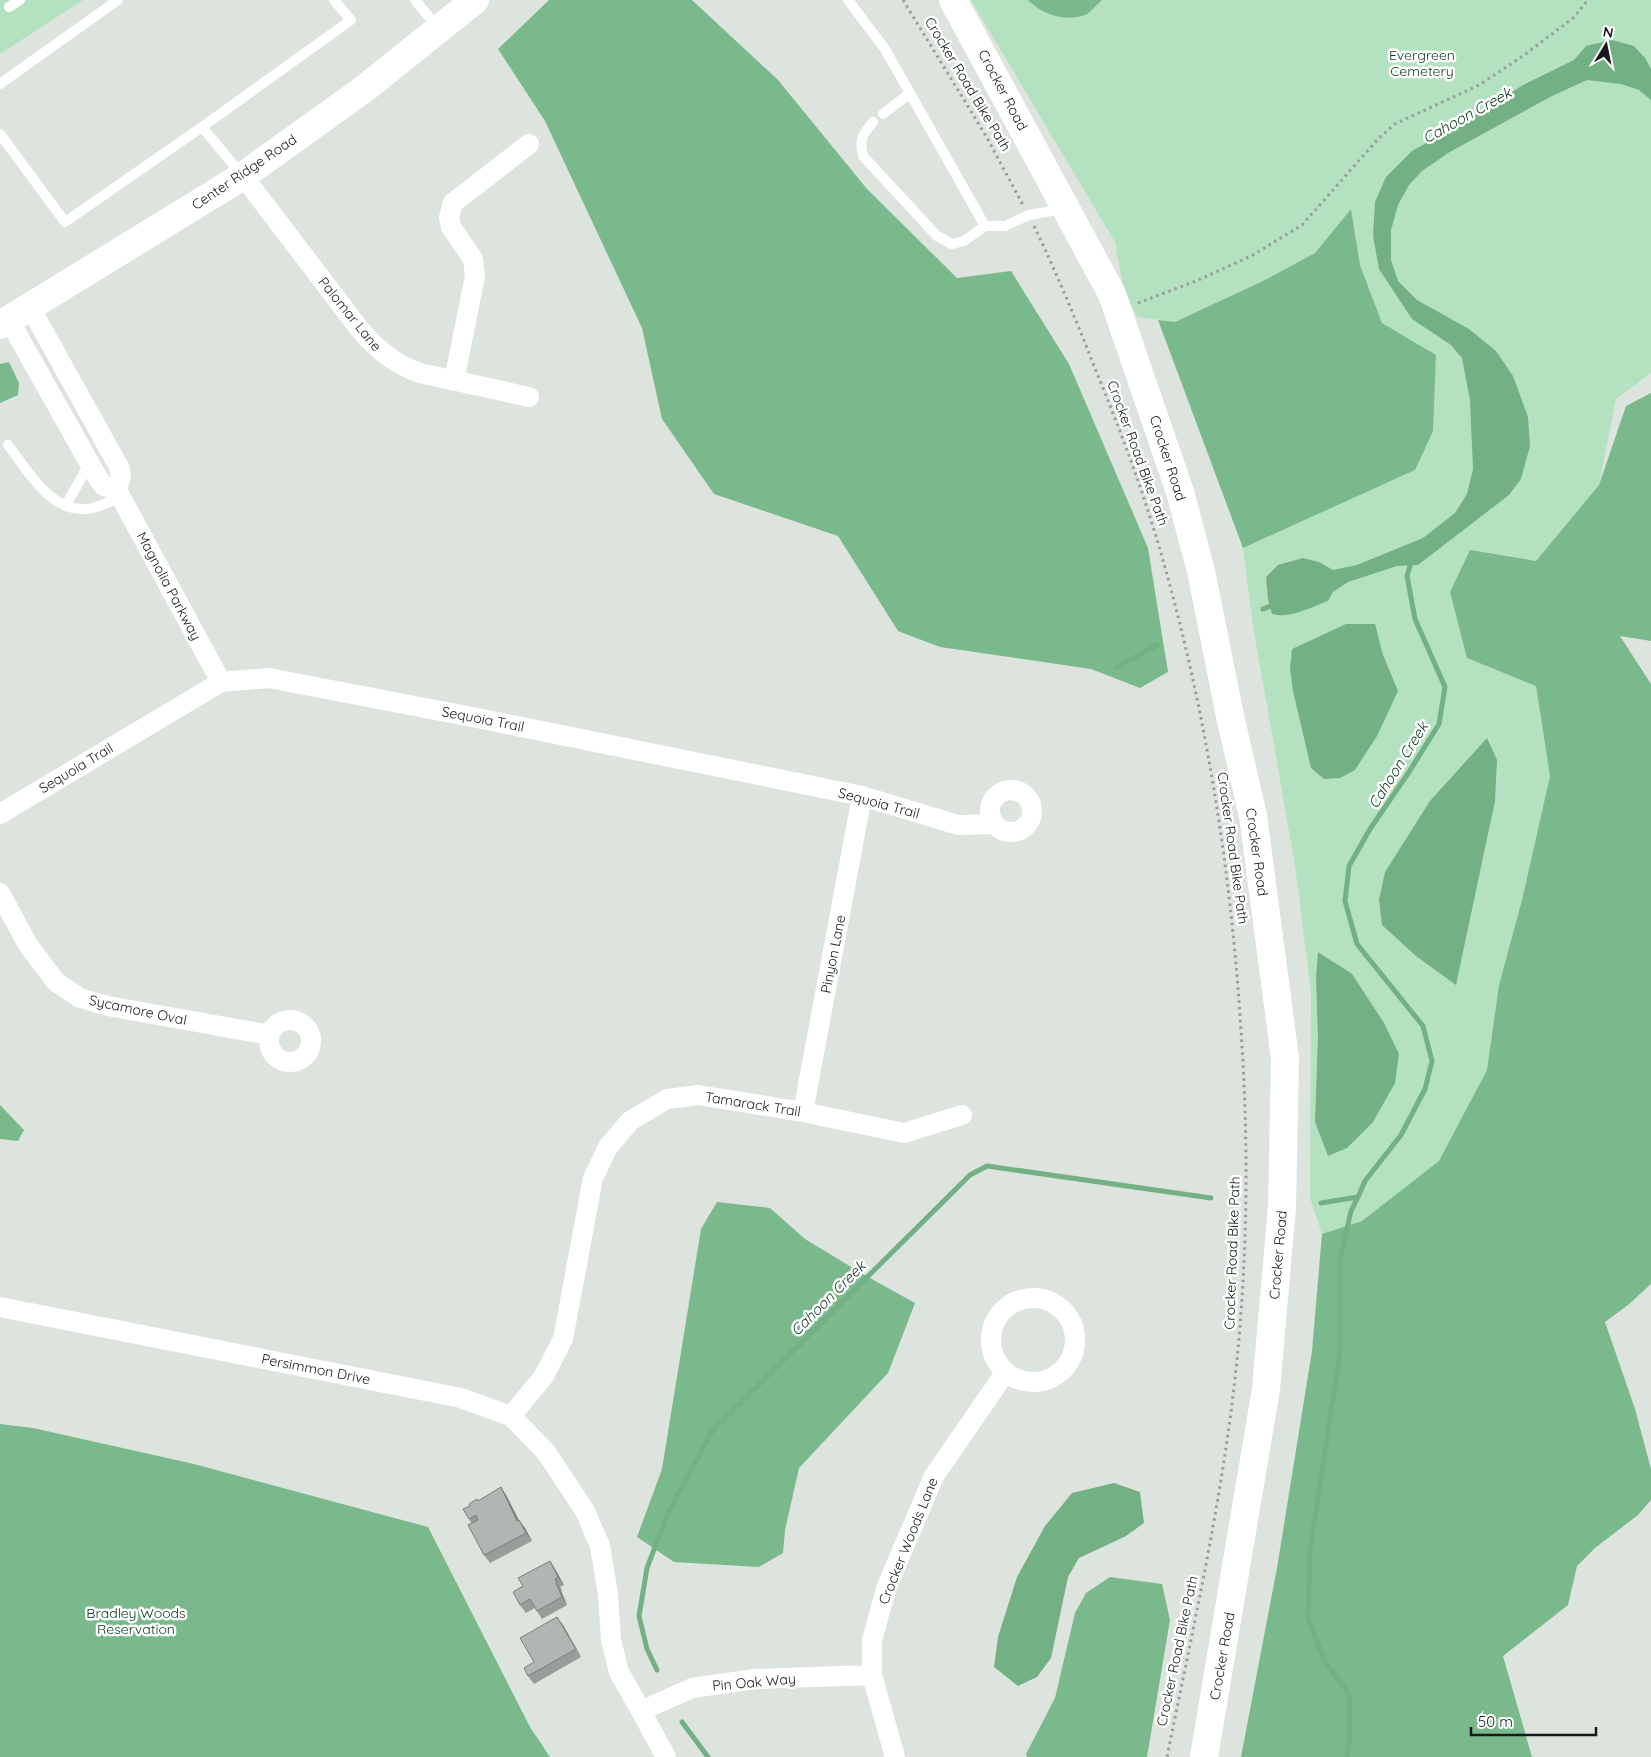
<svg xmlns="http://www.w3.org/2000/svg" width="1651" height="1757" viewBox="0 0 1651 1757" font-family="Quicksand,sans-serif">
	<rect width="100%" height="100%" fill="#dce4dd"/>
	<path fill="#b4e1bf" d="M 0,0 L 83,0 L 0,54 Z
		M 971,0 L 1651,0 L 1651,373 L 1616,399 L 1599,485 L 1536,561 L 1470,551 L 1467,658 L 1536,686 L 1550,776 L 1522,900 L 1499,985 L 1487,1070 L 1440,1161 L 1362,1221 L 1322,1234 L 1310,1198 L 1311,992 L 1295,865 L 1253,626 L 1243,548 L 1415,470 L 1436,355 L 1382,323 L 1360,265 L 1351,209 L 1315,253 L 1265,280 L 1175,322 L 1137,317 L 1123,287 L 1115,242 Z"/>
	<path fill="#7ab98c" d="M 549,0 L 692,0 L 778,80 L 867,189 L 957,278 L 1011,271 L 1069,364 L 1148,548 L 1168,672 L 1140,688 L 1091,669 L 940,647 L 898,631 L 838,536 L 714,494 L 662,419 L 642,328 L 545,121 L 498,49 Z
		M 1028,0 L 1102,0 C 1097,4 1092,11 1087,14 C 1068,23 1042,15 1028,0 Z
		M 1351,209 L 1360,265 L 1382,323 L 1436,355 L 1433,431 L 1415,470 L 1243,548 L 1158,320 L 1175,322 L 1265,280 L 1315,253 Z
		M 9,362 L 19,383 L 18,395 L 0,403 L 0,364 Z
		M 1651,393 L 1651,641 L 1620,636 L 1651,684 L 1651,1284 L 1628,1305 L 1605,1322 L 1635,1409 L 1651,1469 L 1651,1500 L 1638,1515 L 1595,1548 L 1577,1566 L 1568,1605 L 1503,1656 L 1532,1757 L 1241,1757 L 1277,1568 L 1312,1351 L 1322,1234 L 1362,1221 L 1439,1161 L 1487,1070 L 1499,985 L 1522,900 L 1550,776 L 1536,686 L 1467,658 L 1450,592 L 1470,550 L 1536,561 L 1599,485 L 1626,406 Z
		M 0,1105 L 24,1130 L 18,1141 L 0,1139 Z
		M 717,1202 L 770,1208 L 805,1239 L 868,1277 L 915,1303 L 888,1373 L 799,1468 L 785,1530 L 783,1553 L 759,1567 L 674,1562 L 637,1537 L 662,1469 L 701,1229 Z
		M 0,1424 L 33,1428 L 194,1464 L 428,1527 L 530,1727 L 550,1757 L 0,1757 Z
		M 1110,1577 L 1162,1584 L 1170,1620 L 1147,1757 L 1027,1757 L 1026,1754 L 1055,1698 L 1075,1613 L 1086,1593 Z"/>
	<path fill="#73b185" d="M 1612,40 L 1634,46 L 1645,58 L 1651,69 L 1651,100 L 1639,90 L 1621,84 L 1587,80 L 1552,96 L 1448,153 L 1422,171 L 1409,185 L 1398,205 L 1391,230 L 1391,260 L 1398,281 L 1417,300 L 1469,329 L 1496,351 L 1513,376 L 1528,417 L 1530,446 L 1521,479 L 1509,495 L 1418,565 L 1397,566 L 1348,582 L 1333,592 L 1328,601 C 1311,607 1290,619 1272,614 L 1268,599 L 1266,577 L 1278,565 L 1303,558 L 1319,562 L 1333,570 L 1357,565 L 1423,538 L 1455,513 L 1467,494 L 1473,469 L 1470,400 L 1462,358 L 1451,345 L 1412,319 L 1379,269 L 1373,236 L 1375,202 L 1386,177 L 1412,151 L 1471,118 L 1523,85 L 1574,60 L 1586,46 Z
		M 1346,624 L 1375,624 L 1383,655 L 1398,691 L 1377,736 L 1355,770 L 1340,778 L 1324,779 L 1311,768 L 1293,691 L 1290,668 L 1292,649 Z
		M 1487,738 L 1497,760 L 1495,801 L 1456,985 L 1416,956 L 1382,925 L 1379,900 L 1385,872 L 1430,801 Z
		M 1318,952 L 1352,974 L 1384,1023 L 1399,1054 L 1395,1083 L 1373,1122 L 1347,1148 L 1328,1156 L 1315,1122 L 1318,1037 L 1316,978 Z
		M 1114,1483 L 1140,1492 L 1144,1523 L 1126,1536 L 1079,1558 L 1068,1577 L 1051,1658 L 1037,1677 L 1018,1686 L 994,1667 L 998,1637 L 1017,1577 L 1045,1526 L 1072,1493 Z"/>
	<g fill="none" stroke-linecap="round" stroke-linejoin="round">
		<path stroke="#73b185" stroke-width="5" d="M 1263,609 L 1276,604
			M 1117,667 L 1157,645
			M 1321,1203 L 1358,1197 L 1365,1181 L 1401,1135 L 1425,1089 L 1432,1061 L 1423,1026 L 1357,944 L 1345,901 L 1349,866 L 1370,829 L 1409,772 L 1439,724 L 1445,687 L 1415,619 L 1407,576 L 1412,559
			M 657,1670 L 647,1649 L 639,1616 L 647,1568 L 668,1513 L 712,1431 L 970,1175 L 987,1166 L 1211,1198
			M 682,1722 L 708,1757
			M 1347,1757 L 1350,1735 L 1349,1694 L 1324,1660 L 1308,1619 L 1310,1550 L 1340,1353 L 1340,1260 L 1351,1211 L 1358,1197"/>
		<path stroke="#979d98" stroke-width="3" stroke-dasharray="2.5 4" stroke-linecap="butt" d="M 903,0 L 986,136 L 1023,205
			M 1034,226 C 1057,274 1077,322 1096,371 C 1122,434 1146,499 1164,564 C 1207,716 1231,873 1241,1030 C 1248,1133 1248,1235 1239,1338 C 1227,1479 1195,1618 1167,1757
			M 1138,303 L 1196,281 L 1253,255 L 1302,225 L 1379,138 L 1395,124 L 1479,85 L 1523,56 L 1573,18 L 1588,0"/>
		<path stroke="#fff" stroke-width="10" d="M 415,0 L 438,28
			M 848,0 L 885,49 L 985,226 L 1005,226 L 1029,215 L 1063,209
			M 9,7 L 20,0
			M 0,84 L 118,0
			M 883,114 L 910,93
			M 873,122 C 862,135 859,139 863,156 L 937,236 L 952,244 L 964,241 L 985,226
			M 202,127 L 242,175
			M 0,134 L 65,222 L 202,127 L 351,20 L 334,0
			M 8,445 C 28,471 53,517 92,508 C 102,506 112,501 121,497
			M 66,505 L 89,464"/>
		<path stroke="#fff" stroke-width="20" d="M 243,176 L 358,327 C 376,349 394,364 420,373 L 529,397
			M 30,307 L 119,467 L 121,475 L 117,490 L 221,682
			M 9,320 L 99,480 L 104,486 L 117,490
			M 454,381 L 475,276 L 473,259 L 451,227 L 449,217 L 453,203 L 529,144
			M990 811a21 21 0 1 1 42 0a21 21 0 1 1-42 0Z
			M 0,814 L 221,682 L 269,678 L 477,718 L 862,796 L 958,825 L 994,824
			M 0,893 L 28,945 L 56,982 L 80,998 L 108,1006 L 270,1035
			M269 1041a21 21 0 1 1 42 0a21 21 0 1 1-42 0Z
			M 803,1112 L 862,796
			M991 1340a42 42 0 1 1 84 0a42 42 0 1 1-84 0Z
			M 0,1307 L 461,1398 L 511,1416 L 546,1452 L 585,1511 L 600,1546 L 608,1594 L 611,1640 L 619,1672 L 641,1711 L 692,1688 L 755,1679 L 872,1675
			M 511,1416 L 544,1376 L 563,1339 L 593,1178 L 608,1147 L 630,1121 L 667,1099 L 698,1095 L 803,1112 L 904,1133 L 962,1115
			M 641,1711 L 666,1757
			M 895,1757 L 872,1675 L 872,1640 L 887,1586 L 934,1476 L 1005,1373"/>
		<path stroke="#fff" stroke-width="28" d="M 953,0 L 1112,294 L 1180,492 L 1201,571 L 1230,716 L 1253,816 L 1285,1058 L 1282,1207 L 1266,1389 L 1204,1757
			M 0,325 L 243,176 L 364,89 L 475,0"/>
	</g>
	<path fill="#979d99" d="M 506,1495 L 519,1520 L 525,1528 L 532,1541 L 490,1563 L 484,1555 L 472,1524 L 469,1519 L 478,1501 Z
		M 550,1561 L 555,1569 L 564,1585 L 560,1587 L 562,1590 L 561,1591 L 567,1605 L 542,1619 L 535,1608 L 526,1613 L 520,1605 L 523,1586 Z
		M 563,1625 L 581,1657 L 534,1684 L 528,1676 L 534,1662 Z"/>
	<path fill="#7b807d" d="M 501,1487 L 506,1495 L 523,1529 L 517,1521 Z
		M 519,1520 L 525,1528 L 532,1541 L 526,1533 Z
		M 550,1561 L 555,1569 L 564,1585 L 558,1577 Z
		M 556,1583 L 561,1591 L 567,1605 L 562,1597 Z
		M 557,1617 L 563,1625 L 581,1657 L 576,1649 Z"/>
	<path fill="#b0b7b2" stroke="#7b807d" d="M 501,1487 L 517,1521 L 519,1520 L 526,1533 L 484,1555 L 468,1525 L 478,1520 L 476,1515 L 469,1519 L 463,1509 L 470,1506 L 469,1504 L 477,1499 L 478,1501 Z
		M 550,1561 L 558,1577 L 555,1579 L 557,1582 L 556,1583 L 562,1597 L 537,1611 L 530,1599 L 520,1605 L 513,1592 L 523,1586 L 518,1578 Z
		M 557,1617 L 576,1649 L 528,1676 L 524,1668 L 534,1662 L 520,1638 Z"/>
	<g text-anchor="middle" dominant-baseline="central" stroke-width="5" stroke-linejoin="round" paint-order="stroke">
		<g font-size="14" fill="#05381b" stroke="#fff">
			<text x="1422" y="55">Evergreen<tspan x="1422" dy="16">Cemetery</tspan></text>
			<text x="136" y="1613">Bradley Woods<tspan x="136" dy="16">Reservation</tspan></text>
		</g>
		<g font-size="14" fill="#171a18" stroke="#fff">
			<text transform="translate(968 84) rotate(59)">Crocker Road Bike Path</text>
			<text transform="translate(1003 90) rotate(62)">Crocker Road</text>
			<text transform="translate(244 172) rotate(-34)">Center Ridge Road</text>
			<text transform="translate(350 314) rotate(51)">Palomar Lane</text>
			<text transform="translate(1138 453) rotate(70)">Crocker Road Bike Path</text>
			<text transform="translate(1168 458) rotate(72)">Crocker Road</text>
			<text transform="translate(169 586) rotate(62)">Magnolia Parkway</text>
			<text transform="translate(483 719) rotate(11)">Sequoia Trail</text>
			<text transform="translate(76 768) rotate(-31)">Sequoia Trail</text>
			<text transform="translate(879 803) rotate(15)">Sequoia Trail</text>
			<text transform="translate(1233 848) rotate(82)">Crocker Road Bike Path</text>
			<text transform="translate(1257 852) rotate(82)">Crocker Road</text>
			<text transform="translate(833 954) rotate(-79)">Pinyon Lane</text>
			<text transform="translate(138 1010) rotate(12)">Sycamore Oval</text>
			<text transform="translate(753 1104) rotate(9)">Tamarack Trail</text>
			<text transform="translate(1232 1253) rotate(-88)">Crocker Road Bike Path</text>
			<text transform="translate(1278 1255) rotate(-85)">Crocker Road</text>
			<text transform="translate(316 1369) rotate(11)">Persimmon Drive</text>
			<text transform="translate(908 1541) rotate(-68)">Crocker Woods Lane</text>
			<text transform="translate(1177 1651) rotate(-78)">Crocker Road Bike Path</text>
			<text transform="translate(1222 1656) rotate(-80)">Crocker Road</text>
			<text transform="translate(754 1682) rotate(-5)">Pin Oak Way</text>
		</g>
		<g font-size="15" font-style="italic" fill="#083a1d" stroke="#fff">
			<text transform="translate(1467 115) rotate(-29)">Cahoon Creek</text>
			<text transform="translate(1398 765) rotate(-58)">Cahoon Creek</text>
			<text transform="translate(828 1298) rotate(-45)">Cahoon Creek</text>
		</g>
	</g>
	<g transform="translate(1606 45) rotate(10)" stroke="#ffffff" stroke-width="4" paint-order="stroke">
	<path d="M0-4L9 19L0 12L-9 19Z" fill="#171a18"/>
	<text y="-8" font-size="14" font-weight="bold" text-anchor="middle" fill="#171a18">N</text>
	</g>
	<path d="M1471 1727v8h125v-8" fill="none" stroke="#171a18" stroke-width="2.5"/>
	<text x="1478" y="1727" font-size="15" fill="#171a18" stroke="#ffffff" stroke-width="4" paint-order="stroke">50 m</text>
</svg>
